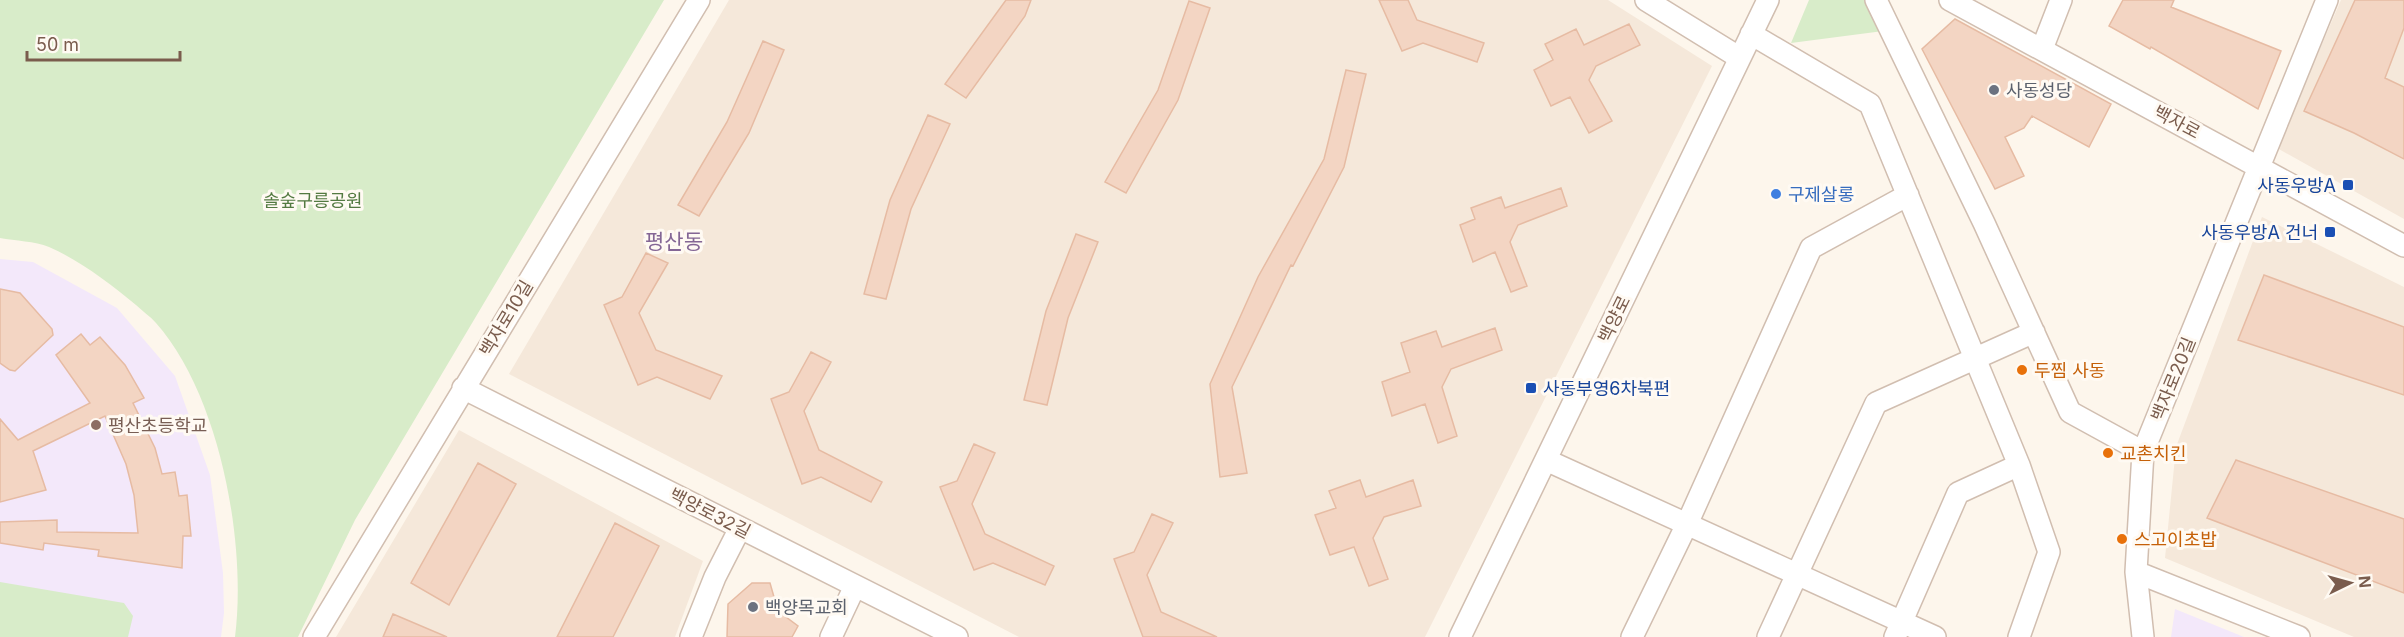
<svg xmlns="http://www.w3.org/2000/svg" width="2404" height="637" viewBox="0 0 2404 637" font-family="Inter,'Noto Sans KR',sans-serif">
	<rect width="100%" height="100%" fill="#fdf6ec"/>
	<path fill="#f5e8da" d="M 729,0 L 1608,0 L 1712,66 L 1425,637 L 1019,637 L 509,374 Z
		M 2341,0 L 2404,0 L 2404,219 L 2277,148 Z
		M 2262,217 L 2404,287 L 2404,637 L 2354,637 L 2165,558 L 2176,447 Z
		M 459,430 L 703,561 L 675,637 L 336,637 Z"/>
	<path fill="#f3e8fa" d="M 0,259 L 33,262 L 117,308 L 175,376 L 210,475 L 223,573 L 224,613 L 221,637 L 0,637 Z
		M 2175,609 L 2244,637 L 2171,637 Z"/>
	<path fill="#d8ecc9" d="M 0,0 L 664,0 L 355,520 L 298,637 L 235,637 C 247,544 220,395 156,323 C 150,316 142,311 136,305 C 109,283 81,261 49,247 C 35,241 15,241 0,238 Z
		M 1809,0 L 1875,0 L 1891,30 L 1791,43 Z
		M 0,582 L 124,603 L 133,616 L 128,637 L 0,637 Z"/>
	<path fill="#f3d5c3" stroke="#e6bba3" stroke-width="1.5" d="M 1006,0 L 1031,0 L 1025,16 L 966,98 L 945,84 Z
		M 1379,0 L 1408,0 L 1417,20 L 1484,43 L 1477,62 L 1423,43 L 1402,51 Z
		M 2123,0 L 2174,0 L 2171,7 L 2281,51 L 2258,109 L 2151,47 L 2150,49 L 2109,26 Z
		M 2355,0 L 2404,0 L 2404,28 L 2385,78 L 2404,87 L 2404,159 L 2354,133 L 2304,111 Z
		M 1189,1 L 1210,8 L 1178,100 L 1126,193 L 1105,182 L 1158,90 Z
		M 1955,19 L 2111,104 L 2089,147 L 2032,116 L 2024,128 L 2005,137 L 2024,176 L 1995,189 L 1922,49 Z
		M 1629,24 L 1640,45 L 1596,66 L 1589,80 L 1612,121 L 1589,133 L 1570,97 L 1551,106 L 1534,70 L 1553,60 L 1545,44 L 1576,29 L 1584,45 Z
		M 763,41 L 784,50 L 749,133 L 699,216 L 678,205 L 727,122 Z
		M 1346,70 L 1366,74 L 1344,167 L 1293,266 L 1291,265 L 1232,387 L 1247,473 L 1220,477 L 1210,384 L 1258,277 L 1324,159 Z
		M 928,115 L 950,124 L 911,209 L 886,299 L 864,294 L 890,200 Z
		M 1561,188 L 1567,206 L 1518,225 L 1510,242 L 1527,286 L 1511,292 L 1495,252 L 1473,262 L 1460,225 L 1475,219 L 1471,208 L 1501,197 L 1505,208 Z
		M 1076,234 L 1098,242 L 1068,318 L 1047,405 L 1024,400 L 1046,311 Z
		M 646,253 L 668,263 L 639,313 L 656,350 L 722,376 L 710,399 L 657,377 L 638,385 L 604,305 L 622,297 Z
		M 2264,275 L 2404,327 L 2404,395 L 2238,340 Z
		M 0,289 L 20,293 L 52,329 L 53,335 L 15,371 L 10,370 L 0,363 Z
		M 1495,328 L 1502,350 L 1451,369 L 1442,387 L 1457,436 L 1438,443 L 1425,404 L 1392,416 L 1382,382 L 1410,372 L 1401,343 L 1436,331 L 1442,347 Z
		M 81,334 L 90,345 L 100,337 L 125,365 L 144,398 L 133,403 L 155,448 L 162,474 L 175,472 L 179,496 L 187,495 L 191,536 L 183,536 L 182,568 L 98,556 L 99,550 L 44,543 L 43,550 L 0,543 L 0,522 L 57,520 L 57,532 L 138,533 L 134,495 L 126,464 L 105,416 L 33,451 L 46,490 L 0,502 L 0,419 L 18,440 L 90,403 L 56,355 Z
		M 811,352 L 831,362 L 804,411 L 819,450 L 882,482 L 871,502 L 821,477 L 802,484 L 771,399 L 789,392 Z
		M 974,444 L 995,453 L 972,504 L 985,534 L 1054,566 L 1045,585 L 993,563 L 974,570 L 940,487 L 957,481 Z
		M 2236,460 L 2404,519 L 2404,593 L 2207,518 Z
		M 478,463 L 516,484 L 449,605 L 411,583 Z
		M 1360,480 L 1366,497 L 1413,480 L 1421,506 L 1384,517 L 1373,538 L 1388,579 L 1369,586 L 1354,547 L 1330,555 L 1315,515 L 1336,508 L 1329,491 Z
		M 1152,514 L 1173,523 L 1147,575 L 1161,612 L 1217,637 L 1143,637 L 1114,559 L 1134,552 Z
		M 615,523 L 659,546 L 613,637 L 557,637 Z
		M 752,583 L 770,583 L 778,611 L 798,626 L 792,637 L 727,637 L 728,604 Z
		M 393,614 L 447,637 L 383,637 Z"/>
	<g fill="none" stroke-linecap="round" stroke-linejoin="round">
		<g stroke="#d1beb0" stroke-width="24">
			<path id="minor" d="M 1646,0 L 1740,58
				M 1876,0 L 1984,223 L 2070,412 L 2143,452
				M 1950,0 L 2404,246
				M 1751,34 L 1870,104 L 2019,465 L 2049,552 L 2019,637
				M 2042,49 L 2061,0
				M 463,388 L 957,637
				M 1546,460 L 1935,637
				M 2136,572 L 2299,637
				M 314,637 L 699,0
				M 691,637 L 715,577 L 740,528
				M 831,637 L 855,586
				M 1460,637 L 1768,0
				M 1632,637 L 1687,524 L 1811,248 L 1908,195
				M 1768,637 L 1876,403 L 2034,332
				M 1895,637 L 1958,493 L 2019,465
				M 2143,637 L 2136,572 L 2143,452 L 2327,0"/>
		</g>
		<use href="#minor" stroke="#fff" stroke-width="21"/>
	</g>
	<g fill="#6b7280" stroke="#fffaf3" stroke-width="2">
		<circle cx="1994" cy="90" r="6"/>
		<circle cx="753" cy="607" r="6"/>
	</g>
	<g fill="#1a4fb4" stroke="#fffaf3" stroke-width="2">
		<rect x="2342" y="179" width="12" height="12" rx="3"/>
		<rect x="2324" y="226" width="12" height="12" rx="3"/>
		<rect x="1525" y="382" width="12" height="12" rx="3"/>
	</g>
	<circle fill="#3f7fe0" stroke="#fffaf3" stroke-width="2" cx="1776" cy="194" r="6"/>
	<g fill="#e8710a" stroke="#fffaf3" stroke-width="2">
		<circle cx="2022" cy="370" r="6"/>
		<circle cx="2108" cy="453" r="6"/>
		<circle cx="2122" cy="539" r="6"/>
	</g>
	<circle fill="#8d6e63" stroke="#fffaf3" stroke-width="2" cx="96" cy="425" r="6"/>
	<g text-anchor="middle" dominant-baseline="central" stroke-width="6" stroke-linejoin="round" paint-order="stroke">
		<g font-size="18" fill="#5b616d" stroke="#fffaf3" text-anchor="start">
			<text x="2006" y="90">사동성당</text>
			<text x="765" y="607">백양목교회</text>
		</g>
		<g font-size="18" fill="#7a5c4d" stroke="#fffaf3">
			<text transform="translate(2177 122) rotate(28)">백자로</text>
			<text transform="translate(506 318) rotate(-59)">백자로10길</text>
			<text transform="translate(1614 319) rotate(-64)">백양로</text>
			<text transform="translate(2173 379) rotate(-68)">백자로20길</text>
			<text transform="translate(710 513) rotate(27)">백양로32길</text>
		</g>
		<g font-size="18" fill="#164399" stroke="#fffaf3" text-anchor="end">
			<text x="2336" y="185">사동우방A</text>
			<text x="2318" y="232">사동우방A 건너</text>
			<text x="1543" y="388" text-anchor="start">사동부영6차북편</text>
		</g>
		<g font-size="18" fill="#366cbe" stroke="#fffaf3" text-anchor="start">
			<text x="1788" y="194">구제살롱</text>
		</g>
		<g font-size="18" fill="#537a41" stroke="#fffaf3">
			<text x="313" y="200">솔숲구릉공원</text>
		</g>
		<g font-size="18" fill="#c56008" stroke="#fffaf3" text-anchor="start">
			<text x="2034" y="370">두찜 사동</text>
			<text x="2120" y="453">교촌치킨</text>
			<text x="2134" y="539">스고이초밥</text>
		</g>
		<g font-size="18" fill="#785e54" stroke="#fffaf3" text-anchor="start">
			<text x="108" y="425">평산초등학교</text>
		</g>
		<g font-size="21" fill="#846695" stroke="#fffaf3">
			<text x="674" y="241">평산동</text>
		</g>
	</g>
	<g transform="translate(2350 583) rotate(85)" stroke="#fffaf3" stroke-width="4.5" paint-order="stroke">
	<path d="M0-4.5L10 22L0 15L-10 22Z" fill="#7a5c4d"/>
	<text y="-9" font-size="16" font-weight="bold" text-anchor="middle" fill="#7a5c4d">N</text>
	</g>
	<path d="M27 51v9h153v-9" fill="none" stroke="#7a5c4d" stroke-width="3"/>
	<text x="36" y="51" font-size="18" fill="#7a5c4d" stroke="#fffaf3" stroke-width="4.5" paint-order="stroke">50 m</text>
</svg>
